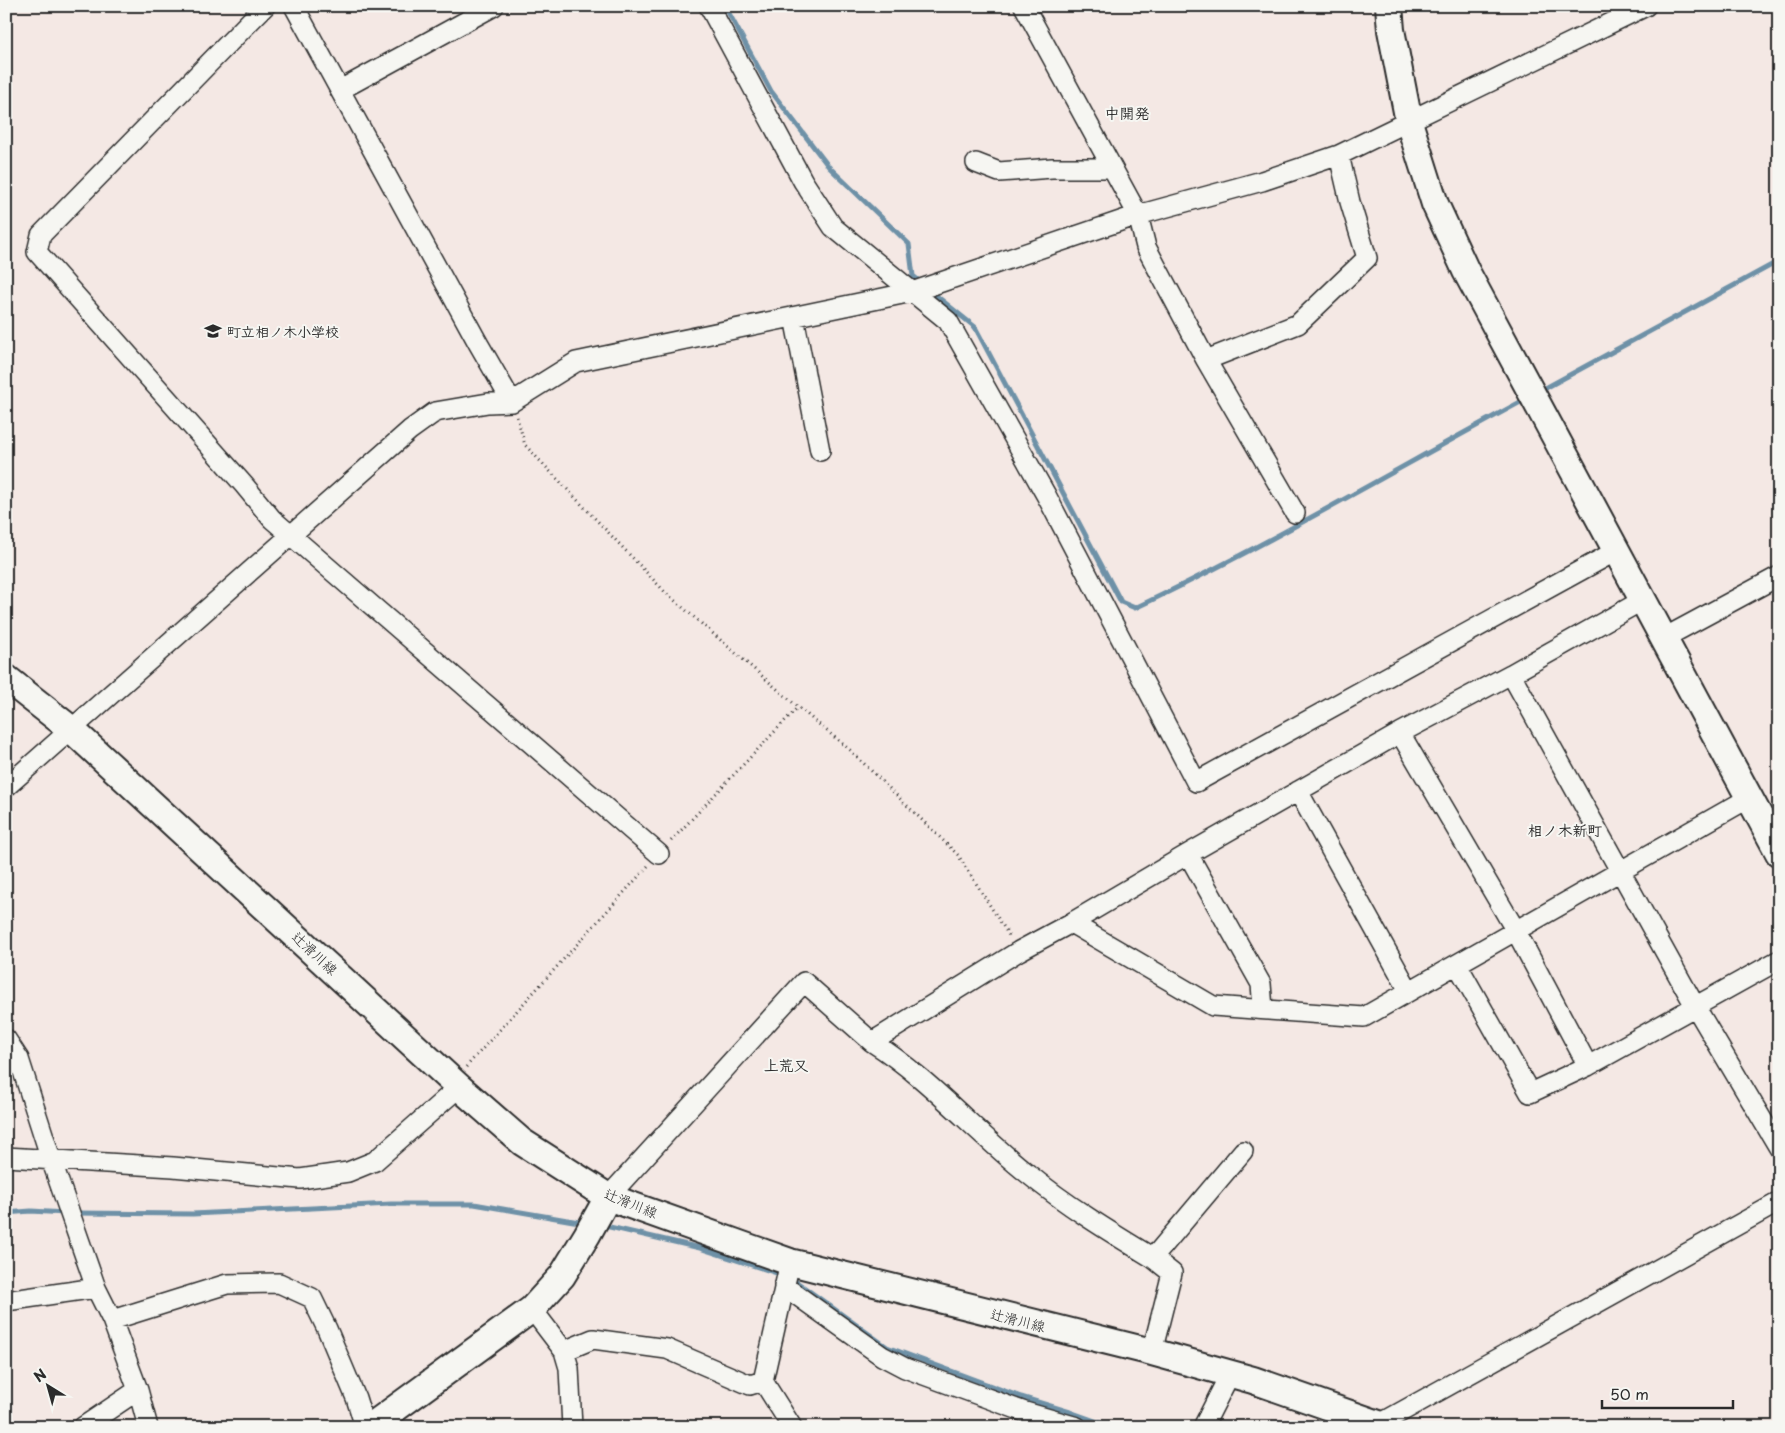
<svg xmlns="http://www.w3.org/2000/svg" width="1785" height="1433" viewBox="0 0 1785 1433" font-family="'Playpen Sans','Klee One',sans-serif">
	<rect width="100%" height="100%" fill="#f4e8e4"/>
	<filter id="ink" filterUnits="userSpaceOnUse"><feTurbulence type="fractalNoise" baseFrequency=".02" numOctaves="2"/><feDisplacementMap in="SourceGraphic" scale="10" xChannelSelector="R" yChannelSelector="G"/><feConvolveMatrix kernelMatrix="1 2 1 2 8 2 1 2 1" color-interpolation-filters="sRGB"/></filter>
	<g filter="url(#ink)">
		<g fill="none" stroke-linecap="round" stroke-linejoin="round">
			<path stroke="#6e91a7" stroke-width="5" d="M 725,6 L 771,91 L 829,167 L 909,244 L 913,276 L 923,284
				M 929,290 L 975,327 L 1121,602 L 1135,608 C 1268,545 1396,469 1526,399
				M 1540,391 L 1779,261
				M 6,1213 L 31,1211 L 65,1213
				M 73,1213 L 193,1214 L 391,1204 L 474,1204 L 585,1223
				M 601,1225 L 700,1248 L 783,1275
				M 791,1278 L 887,1347 L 1021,1397 L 1070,1412 L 1112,1427"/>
			<g stroke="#2b2b2b" stroke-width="22">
				<path id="street" d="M 265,6 L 41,235 L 37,252 L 244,485 L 272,519 L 659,854
					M 294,6 L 478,343 L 512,402
					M 709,6 L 803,181 L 833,227 L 948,321 L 1046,495 L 1196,782 L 1616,551
					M 1024,6 L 1138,215 L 1146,247 L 1206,360 L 1298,324 L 1367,258 L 1350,202 L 1339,155
					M 340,90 L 494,6
					M 976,163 L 999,172 L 1052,168 L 1112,168
					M 794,317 L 820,451
					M 1206,360 L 1295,513
					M 1664,638 L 1779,576
					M 1511,674 L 1695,1006 L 1779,1148
					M 1400,733 L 1516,931 L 1588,1066 L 1779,960
					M 6,787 L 410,430 L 435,412 L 488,403 L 512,402 L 576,362 L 912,292 L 1138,215 L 1262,181 L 1339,155 L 1646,6
					M 1298,791 L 1409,991
					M 1188,854 L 1261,984 L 1263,1009
					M 1071,923 L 1213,1006 L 1364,1017 L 1749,798
					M 1457,964 L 1530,1093 L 1588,1066
					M 6,1039 L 19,1059 L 51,1159 L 96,1288 L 112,1320 L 138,1390 L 148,1427
					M 872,1042 C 929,1078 974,1131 1027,1173 C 1066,1205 1110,1232 1153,1258 L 1243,1151
					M 6,1157 L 173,1167 L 300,1179 L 348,1172 L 375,1161 L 459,1087
					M 608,1197 L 804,982 L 872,1042 L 1019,951 L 1071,923 L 1188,854 L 1400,733 L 1511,674 L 1643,600
					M 784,1286 L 882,1356 L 905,1368 L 1025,1412 L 1077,1427
					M 6,1301 L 96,1288
					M 532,1309 L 564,1351 L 593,1339 L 667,1349 L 750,1385 L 763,1381 L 790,1262
					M 112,1320 L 227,1284 L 279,1283 L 312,1298 L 327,1329 L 356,1398 L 365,1427
					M 564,1351 L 569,1368 L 572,1427
					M 1152,1352 L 1172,1273 L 1153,1258
					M 763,1381 L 792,1427
					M 83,1427 L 138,1390
					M 1203,1427 L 1230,1374
					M 1374,1427 L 1779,1202"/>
			</g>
			<g stroke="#2b2b2b" stroke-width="30">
				<path id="secondary" d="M 1389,6 L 1391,30 L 1409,122 L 1435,204 L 1466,271 L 1779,853
					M 6,678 L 72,730 L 459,1087 L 522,1142 L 608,1197 L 790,1262 L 1152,1352 L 1253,1380 L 1387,1427
					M 370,1427 L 532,1309 L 562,1276 L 587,1235 L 608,1197"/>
			</g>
			<path stroke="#2b2b2b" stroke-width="3" stroke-dasharray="1 4" stroke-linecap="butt" d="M 517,417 L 525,445 L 666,593 L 798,707 L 850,750 L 958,855 L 1010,937
				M 671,841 L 798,707
				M 466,1067 L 648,866"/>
			<use href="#street" stroke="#f6f6f2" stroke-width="19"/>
			<use href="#secondary" stroke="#f6f6f2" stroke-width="26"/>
		</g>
	</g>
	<defs>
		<g id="school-bare" transform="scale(1.35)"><path d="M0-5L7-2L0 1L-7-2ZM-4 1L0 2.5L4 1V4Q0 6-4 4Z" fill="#2b2b2b" stroke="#f6f6f2" stroke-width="2.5" paint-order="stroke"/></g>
	</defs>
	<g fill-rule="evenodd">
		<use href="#school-bare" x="213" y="331"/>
	</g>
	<g text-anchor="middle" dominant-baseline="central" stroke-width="4" stroke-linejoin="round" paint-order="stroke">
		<g font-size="14" font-weight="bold" fill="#2b2b2b" stroke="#f6f6f2" text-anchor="start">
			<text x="227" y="331">町立相ノ木小学校</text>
		</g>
		<g font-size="14" fill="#2b2b2b" stroke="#f6f6f2">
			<text transform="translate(315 953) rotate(43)">辻滑川線</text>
			<text transform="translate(631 1203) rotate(22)">辻滑川線</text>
			<text transform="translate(1018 1320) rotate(14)">辻滑川線</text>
		</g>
		<g font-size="15" font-weight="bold" fill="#2b2b2b" stroke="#f6f6f2">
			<text x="1127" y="112">中開発</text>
			<text x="1565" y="829">相ノ木新町</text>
			<text x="786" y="1064">上荒又</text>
		</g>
	</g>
	<rect width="1785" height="1433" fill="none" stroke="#f6f6f2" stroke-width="25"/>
	<rect x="12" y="12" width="1760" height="1408" fill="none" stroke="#2b2b2b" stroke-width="2" filter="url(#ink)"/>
	<g transform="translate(48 1386) rotate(323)" stroke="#f6f6f2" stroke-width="4" paint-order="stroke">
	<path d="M0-4L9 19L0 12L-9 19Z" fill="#2b2b2b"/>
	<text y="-8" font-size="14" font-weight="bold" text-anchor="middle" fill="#2b2b2b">N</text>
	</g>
	<path d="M1602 1400v8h131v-8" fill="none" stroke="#2b2b2b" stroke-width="2.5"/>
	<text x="1610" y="1400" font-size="15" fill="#2b2b2b" stroke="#f6f6f2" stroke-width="4" paint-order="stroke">50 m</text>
</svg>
